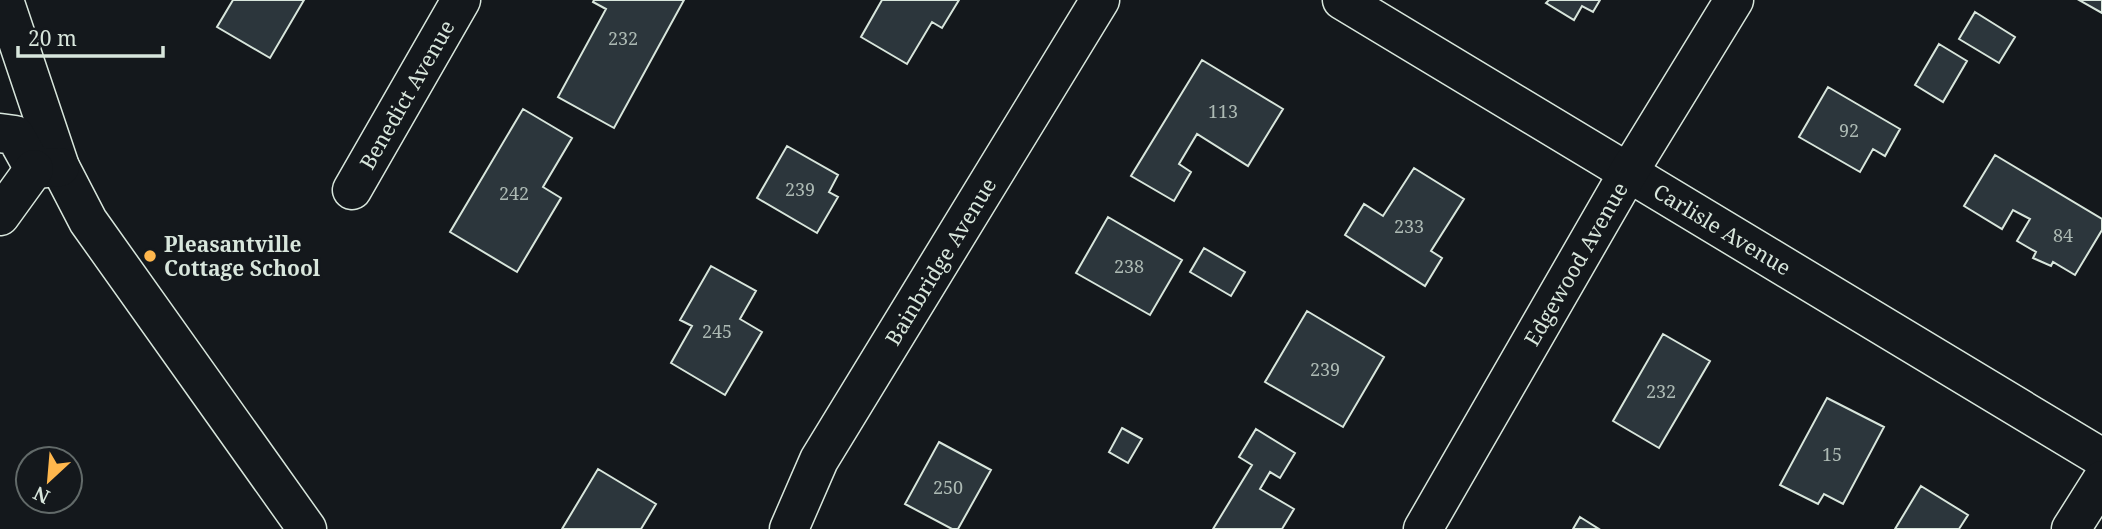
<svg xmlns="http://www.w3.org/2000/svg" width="2102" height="529" viewBox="0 0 2102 529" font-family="'Noto Serif',serif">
	<rect width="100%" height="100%" fill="#14181c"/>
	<path fill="#2c363c" stroke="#d8e6dc" stroke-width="2" d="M 233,0 L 304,0 L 270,58 L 217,27 Z
		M 594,0 L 684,0 L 614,128 L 558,97 L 606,9 L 593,2 Z
		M 882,0 L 959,0 L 942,28 L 932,22 L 907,64 L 861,37 Z
		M 1549,0 L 1600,0 L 1593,12 L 1582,6 L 1574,20 L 1546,3 Z
		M 2079,0 L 2102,0 L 2102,13 Z
		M 1975,12 L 2015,37 L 1999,63 L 1959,39 Z
		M 1939,44 L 1967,61 L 1943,102 L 1915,85 Z
		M 1202,60 L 1283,109 L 1248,166 L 1197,134 L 1179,164 L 1191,172 L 1174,201 L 1131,176 Z
		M 1828,87 L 1900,129 L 1885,156 L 1873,149 L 1860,172 L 1799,137 Z
		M 523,109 L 572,138 L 543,187 L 561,198 L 517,272 L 450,232 Z
		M 787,146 L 838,175 L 829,192 L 838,197 L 817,233 L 757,198 Z
		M 1995,155 L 2102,219 L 2102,230 L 2075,275 L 2053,262 L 2051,266 L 2033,258 L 2036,252 L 2017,241 L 2030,219 L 2013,210 L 2002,229 L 1964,206 Z
		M 1414,168 L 1464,199 L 1431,251 L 1442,258 L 1425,286 L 1345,235 L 1364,204 L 1383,216 Z
		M 1108,217 L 1182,260 L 1150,315 L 1076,273 Z
		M 1204,248 L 1245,272 L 1231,296 L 1190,272 Z
		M 711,266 L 756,291 L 740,319 L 762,332 L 725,395 L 671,363 L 692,326 L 680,320 Z
		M 1307,311 L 1384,357 L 1343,427 L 1265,382 Z
		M 1663,334 L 1710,361 L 1659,448 L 1613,421 Z
		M 1827,398 L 1884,427 L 1843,504 L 1824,494 L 1818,504 L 1780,485 Z
		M 1122,428 L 1142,439 L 1128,463 L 1109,452 Z
		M 1256,429 L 1295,453 L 1280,478 L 1270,472 L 1260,489 L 1294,509 L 1282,529 L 1213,529 L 1252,465 L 1239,457 Z
		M 939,442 L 991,470 L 958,529 L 952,529 L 905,504 Z
		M 598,469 L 656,504 L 641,529 L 562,529 Z
		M 1921,486 L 1968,515 L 1959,529 L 1895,529 Z
		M 1580,517 L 1599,529 L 1573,529 Z"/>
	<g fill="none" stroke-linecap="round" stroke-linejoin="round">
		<g stroke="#d8e6dc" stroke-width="41">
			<g id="minor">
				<path d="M 4,0 L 60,167 L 88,221 L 307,529"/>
				<path id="s1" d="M 1342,0 L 2102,458"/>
				<path d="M 0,133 L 15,135 L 34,169 L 60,167"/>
				<path id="s2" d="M 352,190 L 461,0"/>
				<path d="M 0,216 L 34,169"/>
				<path id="s3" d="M 789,529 L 819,460 L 1100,0"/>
				<path id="s4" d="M 1423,529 L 1628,173 L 1734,0"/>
				<path d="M 2071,529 L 2102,480"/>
			</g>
		</g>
		<use href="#minor" stroke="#14181c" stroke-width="38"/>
	</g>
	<circle fill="#ffb74d" stroke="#14181c" stroke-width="2.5" cx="150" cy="256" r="7"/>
	<g text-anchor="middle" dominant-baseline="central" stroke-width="5" stroke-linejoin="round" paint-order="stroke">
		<g font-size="18" fill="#adbab4">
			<text x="623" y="38">232</text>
			<text x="1223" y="111">113</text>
			<text x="1849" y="130">92</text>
			<text x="800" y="189">239</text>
			<text x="514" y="193">242</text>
			<text x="1409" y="226">233</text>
			<text x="2063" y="235">84</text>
			<text x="1129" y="266">238</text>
			<text x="717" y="331">245</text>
			<text x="1325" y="369">239</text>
			<text x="1661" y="391">232</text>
			<text x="1832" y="454">15</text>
			<text x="948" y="487">250</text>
		</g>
		<g font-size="21" fill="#d8e6dc" stroke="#14181c">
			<text stroke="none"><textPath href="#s2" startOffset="110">Benedict Avenue</textPath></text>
			<text stroke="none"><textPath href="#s1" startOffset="444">Carlisle Avenue</textPath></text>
			<text stroke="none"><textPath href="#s3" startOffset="308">Bainbridge Avenue</textPath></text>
			<text stroke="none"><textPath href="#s4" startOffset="306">Edgewood Avenue</textPath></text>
		</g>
		<g font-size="21" font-weight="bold" fill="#d8e6dc" stroke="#14181c" text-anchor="start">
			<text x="164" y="244">Pleasantville<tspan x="164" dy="24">Cottage School</tspan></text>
		</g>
	</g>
	<g transform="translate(49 480) rotate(206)"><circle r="33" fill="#14181c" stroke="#626a69" stroke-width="2"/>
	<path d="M0-5L12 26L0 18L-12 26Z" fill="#ffb74d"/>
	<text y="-10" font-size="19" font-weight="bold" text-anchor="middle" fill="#d8e6dc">N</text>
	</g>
	<path d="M18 46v10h145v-10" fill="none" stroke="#d8e6dc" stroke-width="3.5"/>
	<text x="28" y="46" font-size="21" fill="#d8e6dc" stroke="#14181c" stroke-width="5" paint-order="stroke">20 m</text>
</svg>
